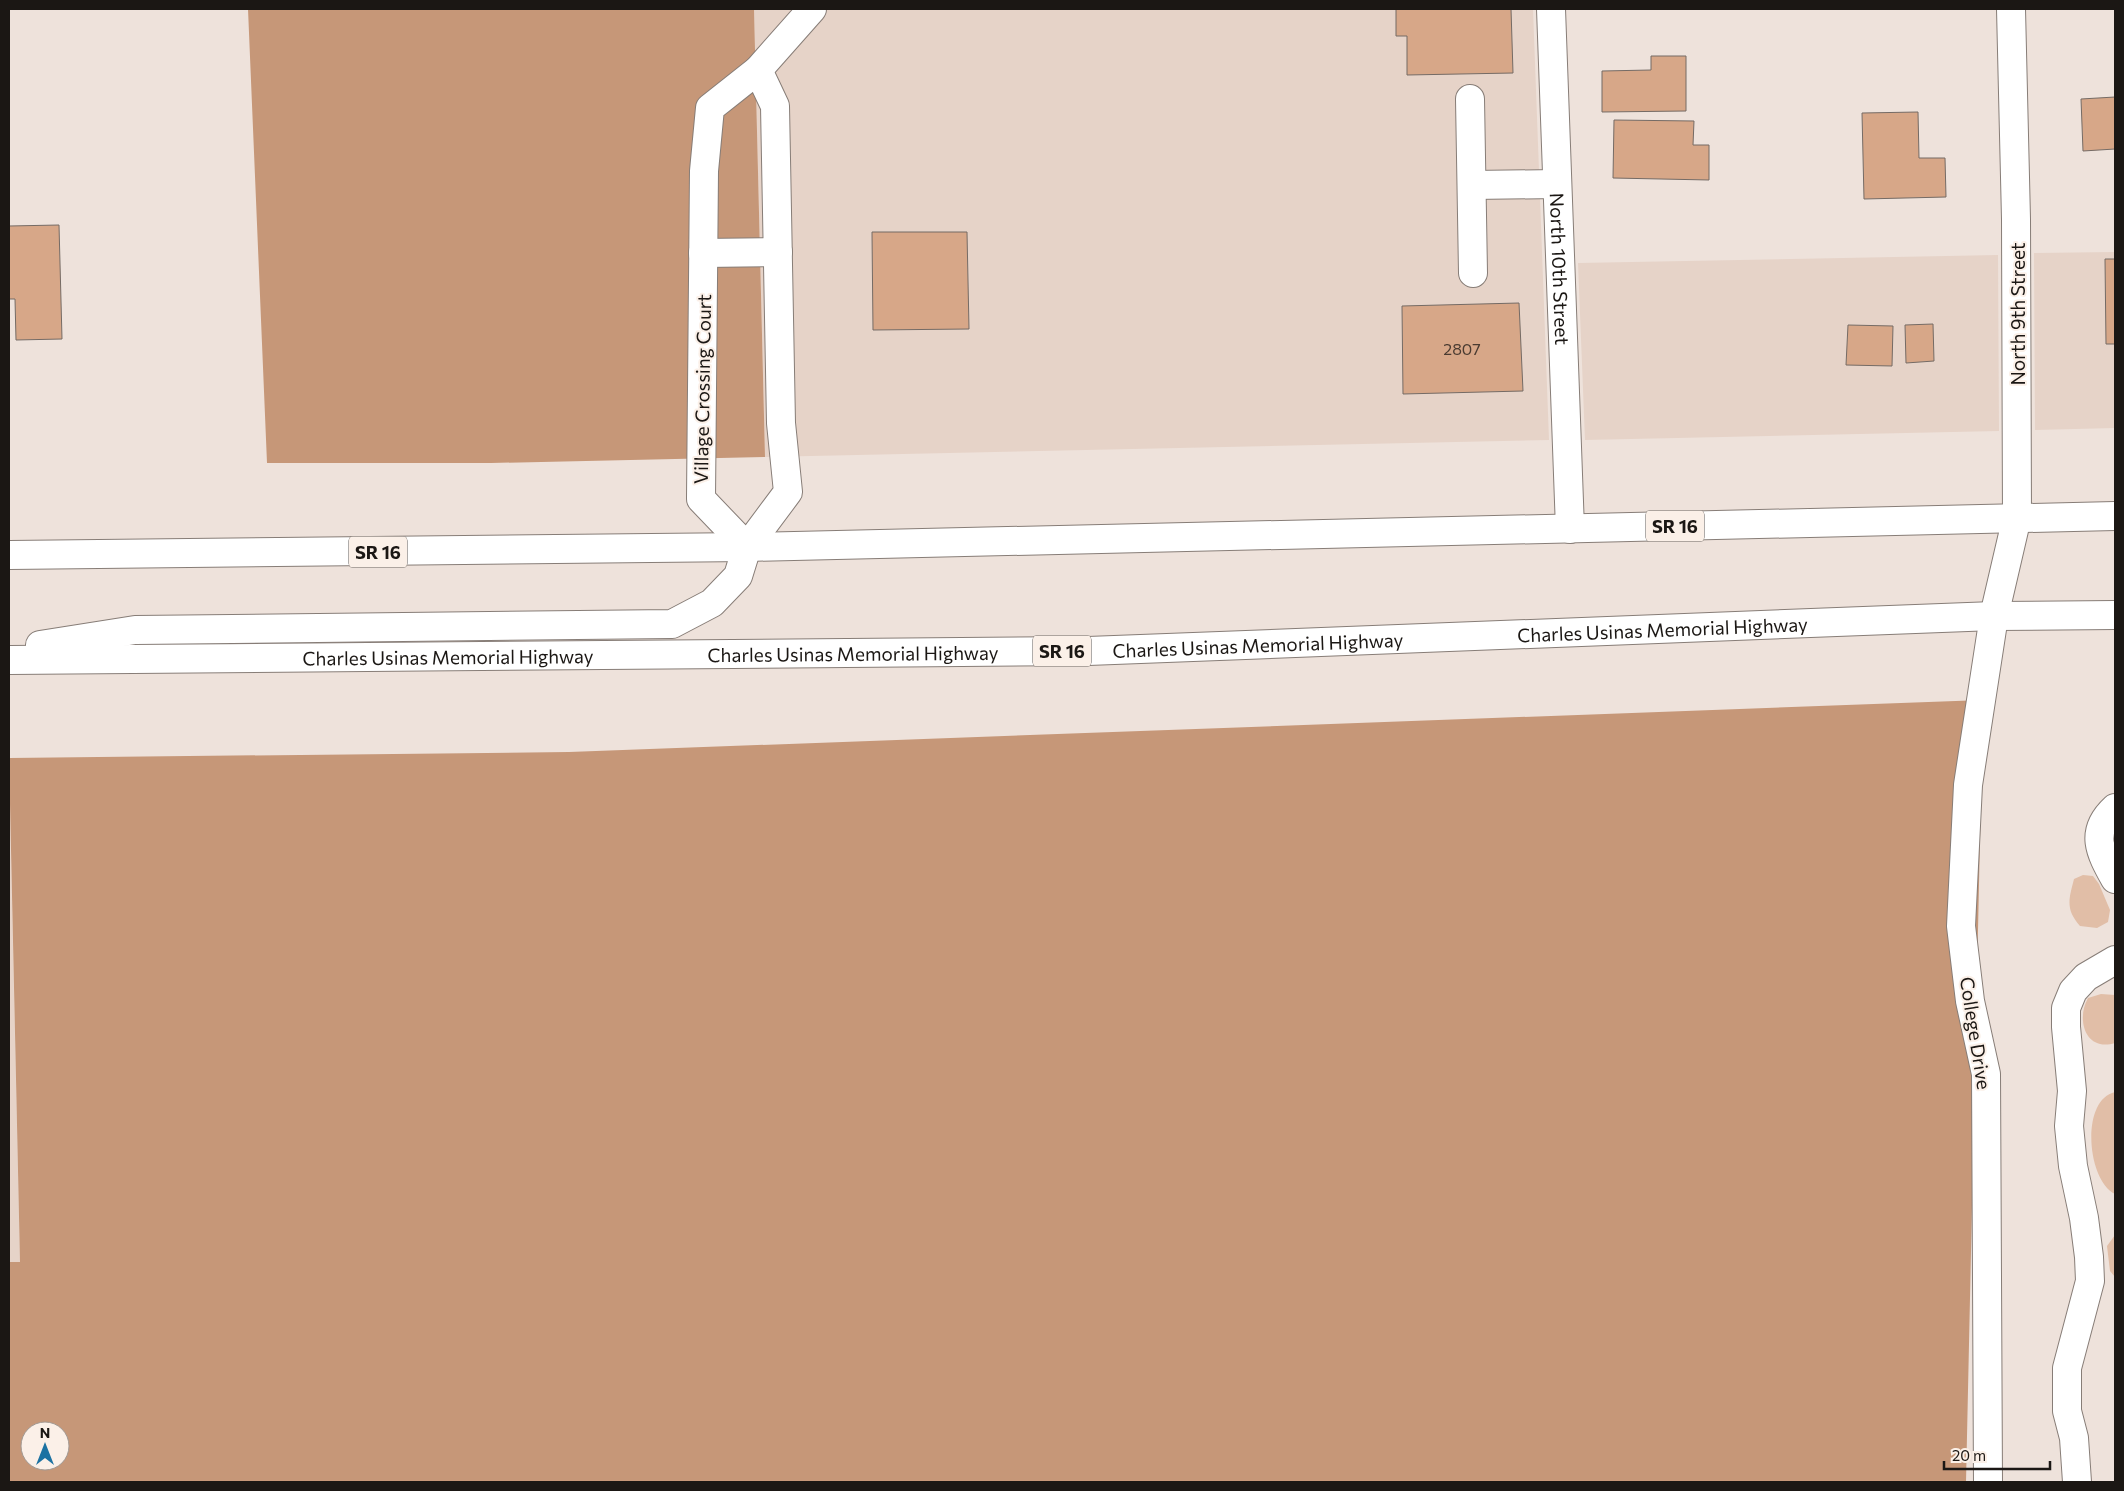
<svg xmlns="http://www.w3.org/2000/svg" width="2124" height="1491" viewBox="0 0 2124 1491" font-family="Commissioner,sans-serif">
	<rect width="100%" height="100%" fill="#eee2db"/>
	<path fill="#e6d3c8" d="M 754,9 L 1533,9 L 1549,440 L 765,457 Z
		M 2115,252 L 2115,428 L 2035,430 L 2034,253 Z
		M 1998,255 L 1999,431 L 1585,440 L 1578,263 Z
		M 9,772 L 20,1262 L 9,1262 Z"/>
	<path fill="#e1bea7" d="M 2083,875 L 2093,876 L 2099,884 L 2110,910 L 2108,922 L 2097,928 L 2080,926 C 2065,909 2069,899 2074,879 Z
		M 2101,994 L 2115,995 L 2115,1043 C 2085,1052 2076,1019 2088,998 Z
		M 2115,1092 L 2115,1194 C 2087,1181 2080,1100 2115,1092 Z
		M 2115,1235 L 2115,1277 L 2110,1271 L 2107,1246 Z"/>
	<path fill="#c69778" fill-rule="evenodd" d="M 248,9 L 754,9 L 765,457 L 491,463 L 267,463 Z
		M 1983,700 L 1966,1482 L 9,1482 L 9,1262 L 20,1262 L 9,758 L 569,752 ZM 30,1431 L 60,1431 L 60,1461 L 30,1461 Z"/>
	<path fill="#d7a788" stroke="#756b65" d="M 1396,9 L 1511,9 L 1513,73 L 1407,75 L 1407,36 L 1396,36 Z
		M 1651,56 L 1686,56 L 1686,111 L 1602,112 L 1602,71 L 1651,70 Z
		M 2115,97 L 2115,149 L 2083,151 L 2081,99 Z
		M 1918,112 L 1919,158 L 1945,158 L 1946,197 L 1864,199 L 1862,113 Z
		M 1614,120 L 1694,121 L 1693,145 L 1709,145 L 1709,180 L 1613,178 Z
		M 59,225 L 62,339 L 16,340 L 15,299 L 9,299 L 9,226 Z
		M 872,232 L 967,232 L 969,329 L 873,330 Z
		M 2105,259 L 2115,259 L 2115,344 L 2106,344 Z
		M 1519,303 L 1523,391 L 1403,394 L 1402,306 Z
		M 1933,324 L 1934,361 L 1906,363 L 1905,325 Z
		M 1848,325 L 1893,326 L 1892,366 L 1846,365 Z"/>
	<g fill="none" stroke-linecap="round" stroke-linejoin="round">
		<g stroke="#877d77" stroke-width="30">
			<g id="minor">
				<path id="s1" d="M 1551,9 L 1570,529"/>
				<path d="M 758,70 L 775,106 L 781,423 L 788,492 L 747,547 L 701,499 L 704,171 L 710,108 Z"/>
				<path d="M 758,70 L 812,9"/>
				<path d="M 1470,99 L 1473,273"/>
				<path d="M 1472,185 L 1557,184"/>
				<path d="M 703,253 L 778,252"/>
				<path d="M 2115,808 C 2089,832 2100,852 2115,879"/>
				<path d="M 1988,1482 L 1986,1074 L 1970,1001 L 1961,926 L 1968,785 L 1994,616 L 2017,517 L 2016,219 L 2011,9"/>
				<path d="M 2077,1482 L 2074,1438 L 2067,1411 L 2067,1368 L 2090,1281 L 2089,1257 L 2084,1218 L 2073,1166 L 2069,1126 L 2072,1091 L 2066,1027 L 2066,1008 L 2073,991 L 2086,977 L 2115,960"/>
			</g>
		</g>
		<g stroke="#877d77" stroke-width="30">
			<g id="highway">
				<path d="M 9,555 L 747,547 L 2115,516"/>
				<path d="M 40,645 L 135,630 L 672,624 L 712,603 L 738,576 L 747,547"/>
				<path id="s2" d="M 9,660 L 1088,651 L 1994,616 L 2115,615"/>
			</g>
		</g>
		<use href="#minor" stroke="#fff" stroke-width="28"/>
		<use href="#highway" stroke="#fff" stroke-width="28"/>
	</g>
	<g text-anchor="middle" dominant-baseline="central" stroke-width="4" stroke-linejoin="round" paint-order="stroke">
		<g font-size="16" fill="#4a3b31">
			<text x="1462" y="348">2807</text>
		</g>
		<g fill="#fbf0e8" stroke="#5e5854" stroke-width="1">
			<rect x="1646" y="510.5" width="58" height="31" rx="4"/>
			<rect x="349" y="536.5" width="58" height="31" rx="4"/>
			<rect x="1033" y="635.5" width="58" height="31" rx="4"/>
		</g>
		<g font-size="18" font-weight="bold" fill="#1b1714">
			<text x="1675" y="526">SR 16</text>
			<text x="378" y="552">SR 16</text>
			<text x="1062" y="651">SR 16</text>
		</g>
		<g font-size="19" fill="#1b1714" stroke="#fbf0e8">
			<text stroke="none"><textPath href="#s1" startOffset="260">North 10th Street</textPath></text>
			<text transform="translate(2017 314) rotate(-90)">North 9th Street</text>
			<text transform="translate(702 389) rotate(-89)">Village Crossing Court</text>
			<text stroke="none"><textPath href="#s2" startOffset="1654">Charles Usinas Memorial Highway</textPath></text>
			<text stroke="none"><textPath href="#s2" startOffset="1249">Charles Usinas Memorial Highway</textPath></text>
			<text stroke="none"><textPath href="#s2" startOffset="844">Charles Usinas Memorial Highway</textPath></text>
			<text stroke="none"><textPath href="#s2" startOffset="439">Charles Usinas Memorial Highway</textPath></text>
			<text transform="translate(1976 1033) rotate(81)">College Drive</text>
		</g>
	</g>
	<rect width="2124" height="1491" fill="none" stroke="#1b1714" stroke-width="20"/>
	<g transform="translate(45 1446)"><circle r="24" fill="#fbf0e8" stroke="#a19993"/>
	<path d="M0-4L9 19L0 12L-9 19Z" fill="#1c72a2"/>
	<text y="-8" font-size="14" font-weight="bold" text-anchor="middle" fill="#1b1714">N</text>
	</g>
	<path d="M1944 1461v8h106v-8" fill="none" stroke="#1b1714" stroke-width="2.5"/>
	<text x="1952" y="1461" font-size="15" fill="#1b1714" stroke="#fbf0e8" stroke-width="4" paint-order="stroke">20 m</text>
</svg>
